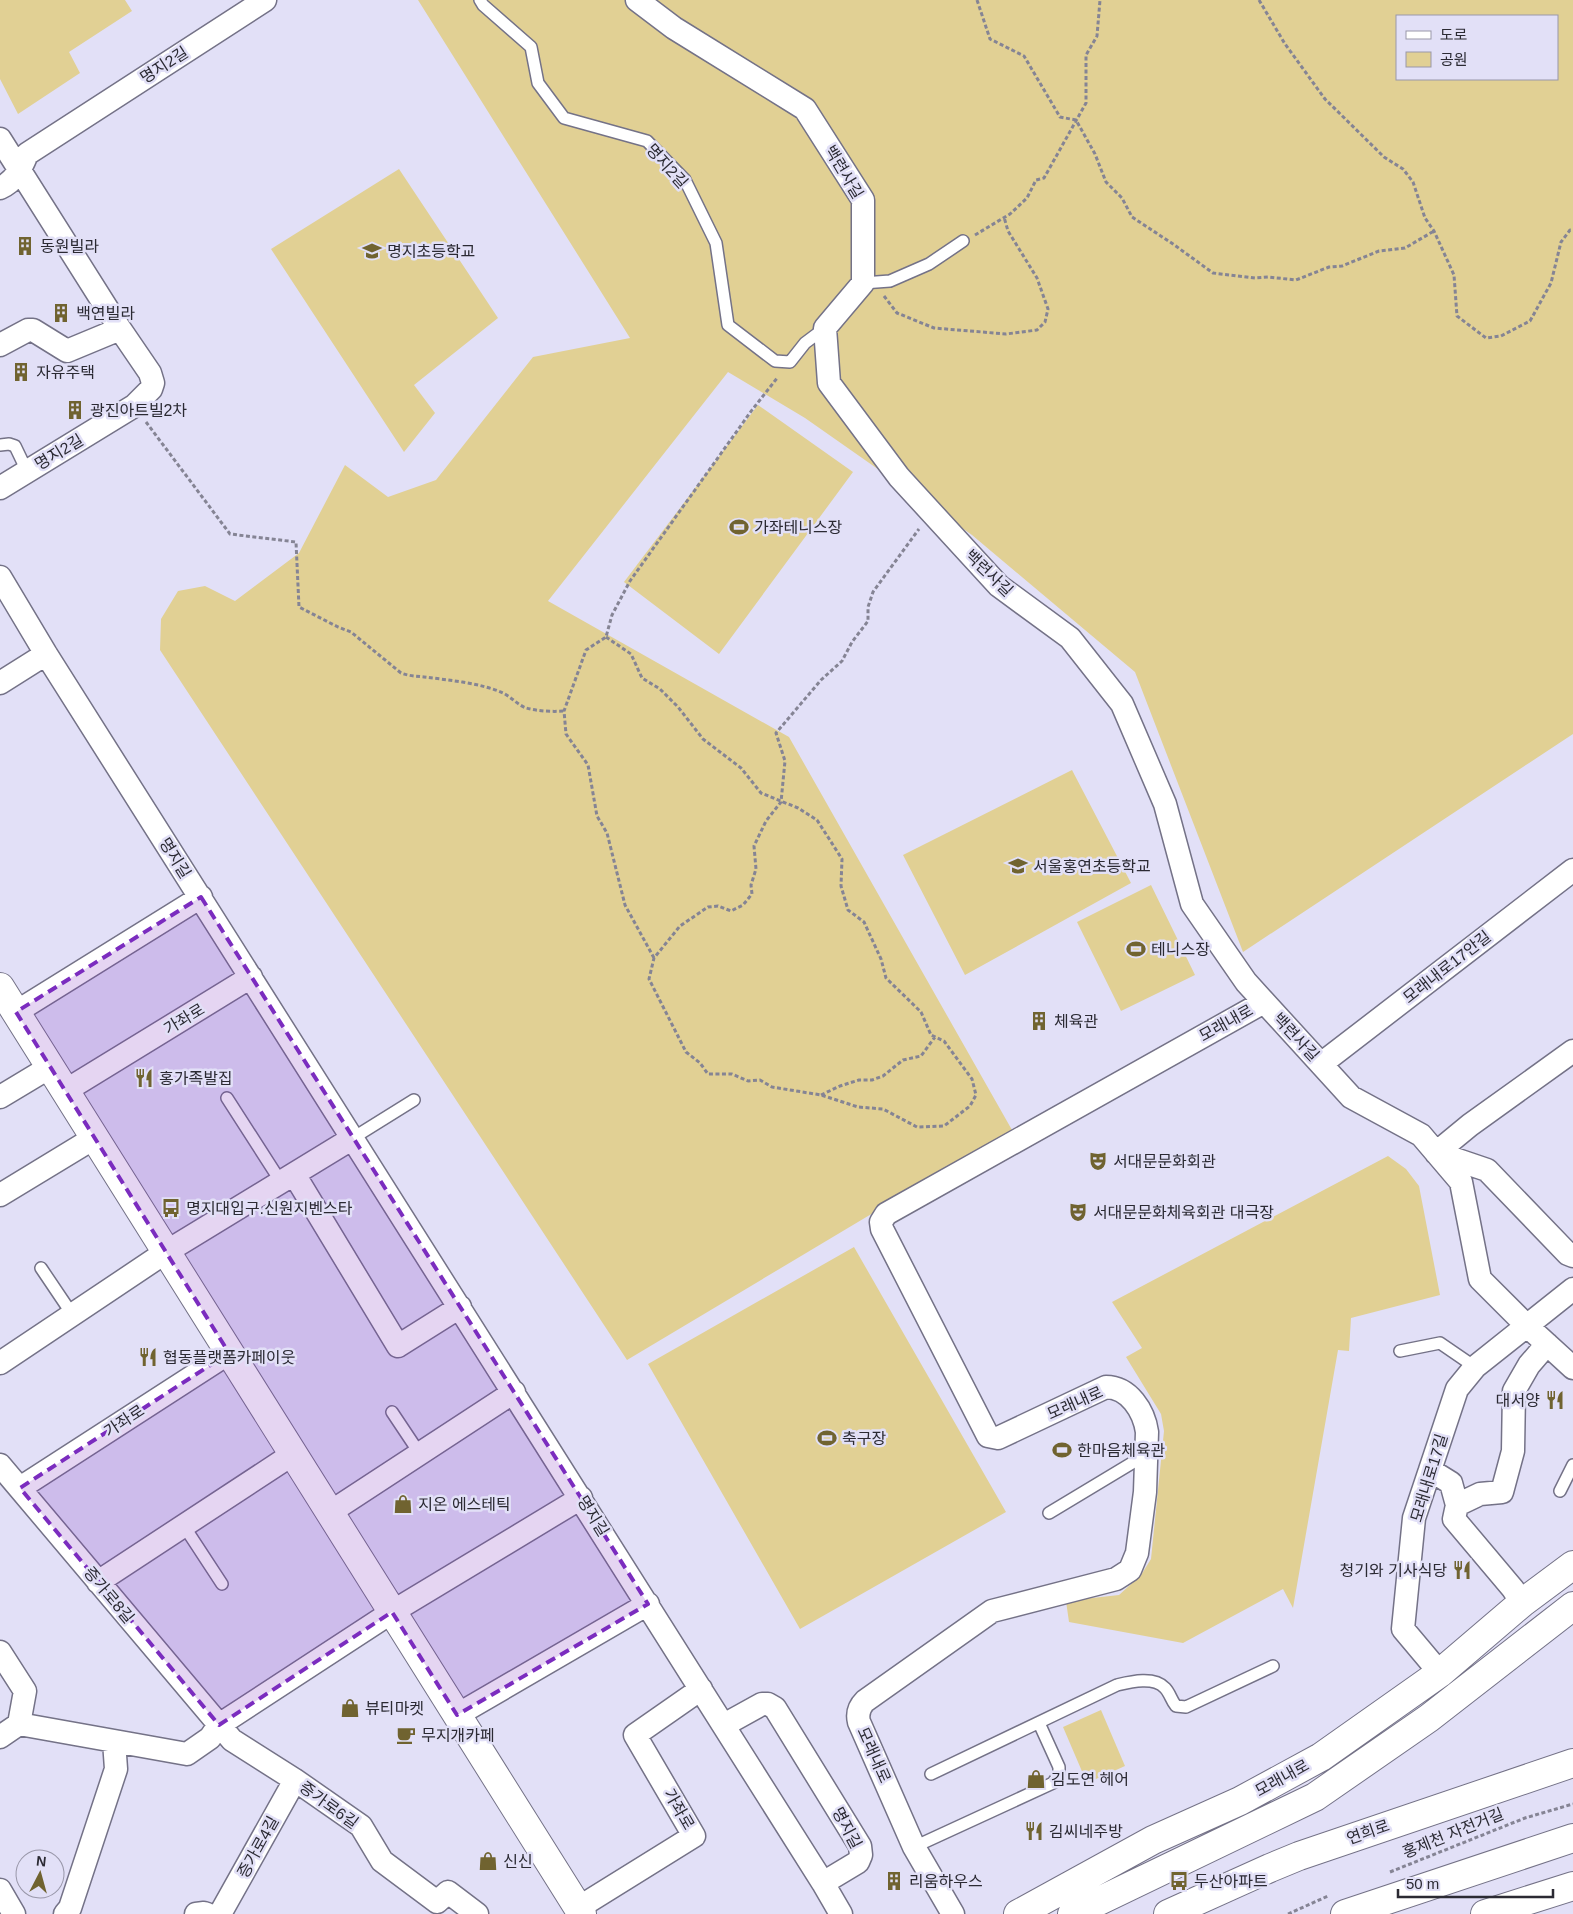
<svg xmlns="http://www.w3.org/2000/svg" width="1573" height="1914" viewBox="0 0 1573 1914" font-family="Arial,'Noto Sans KR',sans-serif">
	<rect width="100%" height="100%" fill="#e2e0f7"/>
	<path fill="#e1d094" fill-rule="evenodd" d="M 0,0 L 125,0 L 132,11 L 69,52 L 80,73 L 18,114 L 0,79 Z
		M 418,0 L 1573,0 L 1573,734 L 1243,952 L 1135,672 L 972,535 L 805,418 L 728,372 L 548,601 L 789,737 L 1012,1130 L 627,1360 L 160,650 L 161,619 L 178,591 L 205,586 L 235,601 L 299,553 L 345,465 L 388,497 L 436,480 L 533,357 L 630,338 ZM 1397,16 L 1557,16 L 1557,79 L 1397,79 Z
		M 399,169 L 498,318 L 414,385 L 435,413 L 404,452 L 271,249 Z
		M 758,405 L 853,472 L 719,654 L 624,582 Z
		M 1072,770 L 1131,883 L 965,975 L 903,855 Z
		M 1151,885 L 1195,975 L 1121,1011 L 1077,922 Z
		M 1388,1156 L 1406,1169 L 1419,1186 L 1440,1295 L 1351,1318 L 1349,1351 L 1338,1350 L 1293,1608 L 1283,1589 L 1183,1643 L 1069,1622 L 1066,1601 L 1119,1595 L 1141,1575 L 1151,1559 L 1164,1431 L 1161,1414 L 1126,1357 L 1142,1348 L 1112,1302 Z
		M 854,1247 L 1006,1512 L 800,1629 L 648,1364 Z
		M 1101,1710 L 1125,1766 L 1087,1783 L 1063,1727 Z"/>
	<path fill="#e2e0f7" d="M 1573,1824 L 1573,1906 L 1551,1914 L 1328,1914 L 1516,1842 Z"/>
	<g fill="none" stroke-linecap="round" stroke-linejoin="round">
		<g stroke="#747287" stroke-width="14">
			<path id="lane" d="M 480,0 L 483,5 L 531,47 L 538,83 L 564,118 L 647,141 L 685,180 L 716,243 L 728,325 L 775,361 L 790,362 L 805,343 L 825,328
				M 863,283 L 890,281 L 929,264 L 963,241
				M 0,445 L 9,444 L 15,446 L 27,471
				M 227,1098 L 281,1182
				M 353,1138 L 414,1100
				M 41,1268 L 72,1314
				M 1400,1351 L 1440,1343 L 1475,1367
				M 392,1412 L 420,1454
				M 1560,1491 L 1573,1465
				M 1049,1513 L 1147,1454
				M 184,1526 L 222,1584
				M 931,1774 L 1117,1685 C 1130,1682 1154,1676 1165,1688 C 1170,1693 1171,1700 1176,1706 L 1186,1707 L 1273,1666
				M 914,1847 L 1053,1783 L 1059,1774 L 1059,1767 L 1039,1723"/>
		</g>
		<g stroke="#747287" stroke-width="25">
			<path id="street" d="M 637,0 L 674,28 L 805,109 L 863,200 L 863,283 L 825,328 L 829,383 L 899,477 L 999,586 L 1070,638 L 1122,704 L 1165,804 L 1192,904 L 1246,982 L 1351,1097 L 1421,1135 L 1461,1182 L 1480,1279 L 1526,1325 L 1573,1368
				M 0,139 L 120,329 L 150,373 L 153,383 L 151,389 L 134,406 L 0,488
				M 0,188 C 15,181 21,169 27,154 L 265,0
				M 0,345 L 28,330 L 33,330 L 67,351 L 120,329
				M 0,577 L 46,654 L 823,1883 L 841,1914
				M 0,683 L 46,654
				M 16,1012 L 201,897
				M 1321,1064 L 1573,870
				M 65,1091 L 251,977
				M 0,1097 L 50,1067
				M 1436,1153 L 1470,1125 L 1573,1051
				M 1437,1153 L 1487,1170 L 1568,1254 L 1573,1256
				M 294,1174 L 398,1346 L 460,1307
				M 0,1195 L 94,1138
				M 0,1363 L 166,1252 L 353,1138
				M 0,1465 L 232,1740 L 295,1780 L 361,1826 L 382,1861 L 437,1902 L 448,1892 L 477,1914
				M 1430,1470 L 1451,1483 L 1457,1505 L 1454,1519 L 1513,1589 L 1522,1603
				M 20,1488 L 229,1353
				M 1457,1505 L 1480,1494 L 1502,1492 L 1513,1451 L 1514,1391 L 1529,1365 L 1547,1344
				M 329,1513 L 514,1392
				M 98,1582 L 293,1454
				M 0,1652 L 25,1691 L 19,1724
				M 1440,1673 L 1403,1629 L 1414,1518 L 1457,1389 L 1475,1367 L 1573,1289
				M 457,1715 L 648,1604
				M 724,1725 L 762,1704 L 768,1704 L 775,1708 L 860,1846 L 861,1855 L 858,1862 L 823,1883
				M 0,1737 L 19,1724 L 187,1754 L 210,1738 L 219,1725 L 392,1612 L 581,1498
				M 0,1890 L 14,1914
				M 578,1908 L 694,1836 L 635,1735 L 701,1689
				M 65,1914 L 70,1908 L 116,1769 L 114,1741
				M 196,1914 L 204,1913 L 207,1914
				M 220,1914 L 295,1780
				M 953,1914 L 914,1847 L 859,1722 C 857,1714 859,1707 865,1701 L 992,1611 L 1116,1579 L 1130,1570 L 1137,1553 L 1145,1492 L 1147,1432 C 1144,1411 1129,1387 1106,1387 L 998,1438 L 988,1436 L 882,1229 L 881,1222 L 886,1214 L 1264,1002"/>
		</g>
		<g stroke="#747287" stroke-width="30">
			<path id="secondary" d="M 0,987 L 582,1914
				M 1018,1914 L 1153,1840 L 1240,1801 L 1321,1757 L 1440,1673 L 1522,1603 L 1573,1565
				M 1072,1914 L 1315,1797 L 1429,1718 L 1573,1606
				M 1168,1914 L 1270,1868 L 1299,1856 L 1573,1763"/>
		</g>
		<g stroke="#747287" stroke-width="30">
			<path id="highway" d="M 1345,1914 L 1573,1838
				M 1485,1914 L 1573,1886"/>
		</g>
		<path stroke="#858494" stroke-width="3" stroke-dasharray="4 2.5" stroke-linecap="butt" d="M 977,0 L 990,39 L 1024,56 L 1060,117 L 1076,120 L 1095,154 L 1106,182 L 1122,198 L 1132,217 L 1173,244 L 1213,273 L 1255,278 L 1268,277 L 1296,280 L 1329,267 L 1342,266 L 1379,251 L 1405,248 L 1434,231
			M 1259,0 L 1285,44 L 1325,99 L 1384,157 L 1403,169 L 1413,182 L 1425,218 L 1434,231 L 1454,275 L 1457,316 L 1486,338 L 1501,336 L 1530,321 L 1551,283 L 1561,242 L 1570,230 L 1573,230
			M 975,235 L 1010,214 L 1027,198 L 1036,180 L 1044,178 L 1086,103 L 1086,55 L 1097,36 L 1100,0
			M 884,296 L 897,313 L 934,328 L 1006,334 L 1037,330 L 1045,322 L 1048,309 L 1037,278 L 1008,231 L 1004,217
			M 146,422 L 230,534 L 296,542 L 299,607 L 338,627 L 351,632 L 401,673 C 409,676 415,676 424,677 C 448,680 481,683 503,693 C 511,697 518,705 526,708 C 537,711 552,712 564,711
			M 606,637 L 631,654 L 642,678 L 660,689 L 678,707 L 703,739 L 741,768 L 761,793 L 798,808 L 817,820 L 842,859 L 841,886 L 848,910 L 864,922 L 881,959 L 886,978 L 921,1012 L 931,1035 L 944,1041 L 972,1079 L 976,1095 L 970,1106 L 944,1126 L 917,1127 L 883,1109 L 858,1107 L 821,1095 L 772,1087 L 760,1080 L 748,1081 L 732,1074 L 708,1074 L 700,1063 L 686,1052 L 649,979 L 654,958 L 680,926 L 708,907 L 718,906 L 731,911 L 743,905 L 752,894 L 751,885 L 756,869 L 754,846 L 766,821 L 781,802 L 785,761 L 776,733 L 821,680 L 842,661 L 852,642 L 868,621 L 868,607 L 873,592 L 919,529
			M 654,958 L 625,905 L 607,833 L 597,816 L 588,765 L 566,734 L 564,711 L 586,650 L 606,637 L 612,615 L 630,581 L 752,410 L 778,377
			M 821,1095 L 840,1086 L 859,1080 L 872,1080 L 883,1076 L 903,1060 L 921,1056 L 935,1037
			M 1390,1872 L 1525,1818 L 1573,1804
			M 1288,1914 L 1328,1896"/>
		<use href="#lane" stroke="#fff" stroke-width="11"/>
		<use href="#street" stroke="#fff" stroke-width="22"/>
		<use href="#secondary" stroke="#fff" stroke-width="28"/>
		<use href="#highway" stroke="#fff" stroke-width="28"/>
	</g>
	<path fill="#7b2cbf" fill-opacity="0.2" stroke="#7b2cbf" stroke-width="4" stroke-dasharray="10 6" stroke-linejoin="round" d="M 201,897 L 648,1604 L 457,1715 L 392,1612 L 219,1725 L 20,1488 L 229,1353 L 16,1012 Z"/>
	<defs>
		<g id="building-bare" transform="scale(1.5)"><path d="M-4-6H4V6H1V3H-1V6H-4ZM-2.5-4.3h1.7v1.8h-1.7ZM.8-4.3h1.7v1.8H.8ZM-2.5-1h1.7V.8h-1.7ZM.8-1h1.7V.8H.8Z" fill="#706330" stroke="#e2e0f7" stroke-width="2.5" paint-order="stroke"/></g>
		<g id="school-bare" transform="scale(1.5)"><path d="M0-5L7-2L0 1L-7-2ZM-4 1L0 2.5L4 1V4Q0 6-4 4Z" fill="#706330" stroke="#e2e0f7" stroke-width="2.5" paint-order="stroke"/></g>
		<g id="stadium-bare" transform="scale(1.5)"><path d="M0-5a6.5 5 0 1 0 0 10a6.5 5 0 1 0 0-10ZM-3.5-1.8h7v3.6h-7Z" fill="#706330" stroke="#e2e0f7" stroke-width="2.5" paint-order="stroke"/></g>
		<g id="restaurant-bare" transform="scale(1.5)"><path d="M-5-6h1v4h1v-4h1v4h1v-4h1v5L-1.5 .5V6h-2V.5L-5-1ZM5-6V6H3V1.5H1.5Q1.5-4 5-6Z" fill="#706330" stroke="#e2e0f7" stroke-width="2.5" paint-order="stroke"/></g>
		<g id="theatre-bare" transform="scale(1.5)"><path d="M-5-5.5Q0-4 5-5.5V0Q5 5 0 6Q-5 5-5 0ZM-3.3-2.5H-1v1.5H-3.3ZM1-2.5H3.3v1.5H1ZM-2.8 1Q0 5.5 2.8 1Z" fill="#706330" stroke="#e2e0f7" stroke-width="2.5" paint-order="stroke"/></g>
		<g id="bus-bare" transform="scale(1.5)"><path d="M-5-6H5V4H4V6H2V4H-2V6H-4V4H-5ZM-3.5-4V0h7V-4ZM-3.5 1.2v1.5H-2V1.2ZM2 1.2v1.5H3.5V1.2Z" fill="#706330" stroke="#e2e0f7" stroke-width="2.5" paint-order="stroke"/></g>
		<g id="shop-bare" transform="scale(1.5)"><path d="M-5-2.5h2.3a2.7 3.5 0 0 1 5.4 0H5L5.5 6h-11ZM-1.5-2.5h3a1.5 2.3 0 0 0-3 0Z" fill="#706330" stroke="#e2e0f7" stroke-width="2.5" paint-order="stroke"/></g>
		<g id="cafe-bare" transform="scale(1.5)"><path d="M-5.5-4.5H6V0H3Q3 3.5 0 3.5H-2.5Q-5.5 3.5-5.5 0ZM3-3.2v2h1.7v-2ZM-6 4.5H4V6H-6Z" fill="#706330" stroke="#e2e0f7" stroke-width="2.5" paint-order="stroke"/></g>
	</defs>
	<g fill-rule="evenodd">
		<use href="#building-bare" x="25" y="246"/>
		<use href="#school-bare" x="372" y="251"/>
		<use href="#building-bare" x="61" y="313"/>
		<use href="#building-bare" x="21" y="372"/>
		<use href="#building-bare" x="75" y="410"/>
		<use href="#stadium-bare" x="739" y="527"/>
		<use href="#school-bare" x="1018" y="866"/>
		<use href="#stadium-bare" x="1136" y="949"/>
		<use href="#building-bare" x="1039" y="1021"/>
		<use href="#restaurant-bare" x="144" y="1078"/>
		<use href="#theatre-bare" x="1098" y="1161"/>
		<use href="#bus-bare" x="171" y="1208"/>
		<use href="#theatre-bare" x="1078" y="1212"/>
		<use href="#restaurant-bare" x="148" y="1357"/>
		<use href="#restaurant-bare" x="1555" y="1400"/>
		<use href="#stadium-bare" x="827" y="1438"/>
		<use href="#stadium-bare" x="1062" y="1450"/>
		<use href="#shop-bare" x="403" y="1504"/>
		<use href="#restaurant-bare" x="1462" y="1570"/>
		<use href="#shop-bare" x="350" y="1708"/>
		<use href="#cafe-bare" x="406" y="1735"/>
		<use href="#shop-bare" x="1036" y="1779"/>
		<use href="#restaurant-bare" x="1034" y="1831"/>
		<use href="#shop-bare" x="488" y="1861"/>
		<use href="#building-bare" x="894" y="1881"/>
		<use href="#bus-bare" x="1179" y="1881"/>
	</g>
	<g text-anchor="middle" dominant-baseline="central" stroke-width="5" stroke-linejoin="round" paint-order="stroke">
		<g font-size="16" fill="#2b2a33" stroke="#e2e0f7">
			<text transform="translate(164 65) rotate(-33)">명지2길</text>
			<text transform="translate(667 166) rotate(48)">명지2길</text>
			<text transform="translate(844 172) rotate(59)">백련사길</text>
			<text transform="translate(59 452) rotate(-31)">명지2길</text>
			<text transform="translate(989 573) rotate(44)">백련사길</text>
			<text transform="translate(175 858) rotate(58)">명지길</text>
			<text transform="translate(1447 967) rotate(-38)">모래내로17안길</text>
			<text transform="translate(184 1019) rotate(-31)">가좌로</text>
			<text transform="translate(1226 1023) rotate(-29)">모래내로</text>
			<text transform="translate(1296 1037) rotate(47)">백련사길</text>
			<text transform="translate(1075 1403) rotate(-24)">모래내로</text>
			<text transform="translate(124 1421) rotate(-33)">가좌로</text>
			<text transform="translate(1429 1478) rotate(-73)">모래내로17길</text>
			<text transform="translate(593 1516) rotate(58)">명지길</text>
			<text transform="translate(109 1595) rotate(50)">증가로8길</text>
			<text transform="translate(874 1755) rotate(66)">모래내로</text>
			<text transform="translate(1282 1778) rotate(-29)">모래내로</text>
			<text transform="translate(329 1805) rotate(36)">증가로6길</text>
			<text transform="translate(679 1809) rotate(60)">가좌로</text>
			<text transform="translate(847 1828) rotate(62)">명지길</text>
			<text transform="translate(1368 1832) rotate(-19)">연희로</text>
			<text transform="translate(1453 1833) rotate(-22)">홍제천 자전거길</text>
			<text transform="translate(258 1847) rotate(-61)">증가로4길</text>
		</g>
		<g font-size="16" fill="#2b2a33" stroke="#e2e0f7" text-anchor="start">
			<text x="40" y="246">동원빌라</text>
			<text x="387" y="251">명지초등학교</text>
			<text x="76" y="313">백연빌라</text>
			<text x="36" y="372">자유주택</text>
			<text x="90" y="410">광진아트빌2차</text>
			<text x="754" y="527">가좌테니스장</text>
			<text x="1033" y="866">서울홍연초등학교</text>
			<text x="1151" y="949">테니스장</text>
			<text x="1054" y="1021">체육관</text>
			<text x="159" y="1078">홍가족발집</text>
			<text x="1113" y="1161">서대문문화회관</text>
			<text x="186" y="1208">명지대입구.신원지벤스타</text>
			<text x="1093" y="1212">서대문문화체육회관 대극장</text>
			<text x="163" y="1357">협동플랫폼카페이웃</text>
			<text x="1540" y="1400" text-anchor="end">대서양</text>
			<text x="842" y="1438">축구장</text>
			<text x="1077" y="1450">한마음체육관</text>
			<text x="418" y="1504">지온 에스테틱</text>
			<text x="1447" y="1570" text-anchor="end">청기와 기사식당</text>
			<text x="365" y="1708">뷰티마켓</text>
			<text x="421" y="1735">무지개카페</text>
			<text x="1051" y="1779">김도연 헤어</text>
			<text x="1049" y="1831">김씨네주방</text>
			<text x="503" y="1861">신신</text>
			<text x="909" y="1881">리움하우스</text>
			<text x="1194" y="1881">두산아파트</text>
		</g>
	</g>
	<rect x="1396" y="15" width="162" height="65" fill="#e2e0f7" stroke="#9997a9"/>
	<rect x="1406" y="31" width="25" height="8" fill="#ffffff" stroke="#9997a9"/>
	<text x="1440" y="40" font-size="15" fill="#2b2a33">도로</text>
	<rect x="1406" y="52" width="25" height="15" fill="#e1d094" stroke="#9997a9"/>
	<text x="1440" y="65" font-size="15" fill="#2b2a33">공원</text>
	<g transform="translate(40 1874) rotate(6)"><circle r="24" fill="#e2e0f7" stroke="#9997a9"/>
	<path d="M0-4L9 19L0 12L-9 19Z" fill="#706330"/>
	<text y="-8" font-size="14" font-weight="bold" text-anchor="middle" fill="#2b2a33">N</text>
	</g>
	<path d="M1398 1889v8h155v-8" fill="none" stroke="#2b2a33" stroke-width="2.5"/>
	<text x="1406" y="1889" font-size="15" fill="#2b2a33" stroke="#e2e0f7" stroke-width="4" paint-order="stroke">50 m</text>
</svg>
